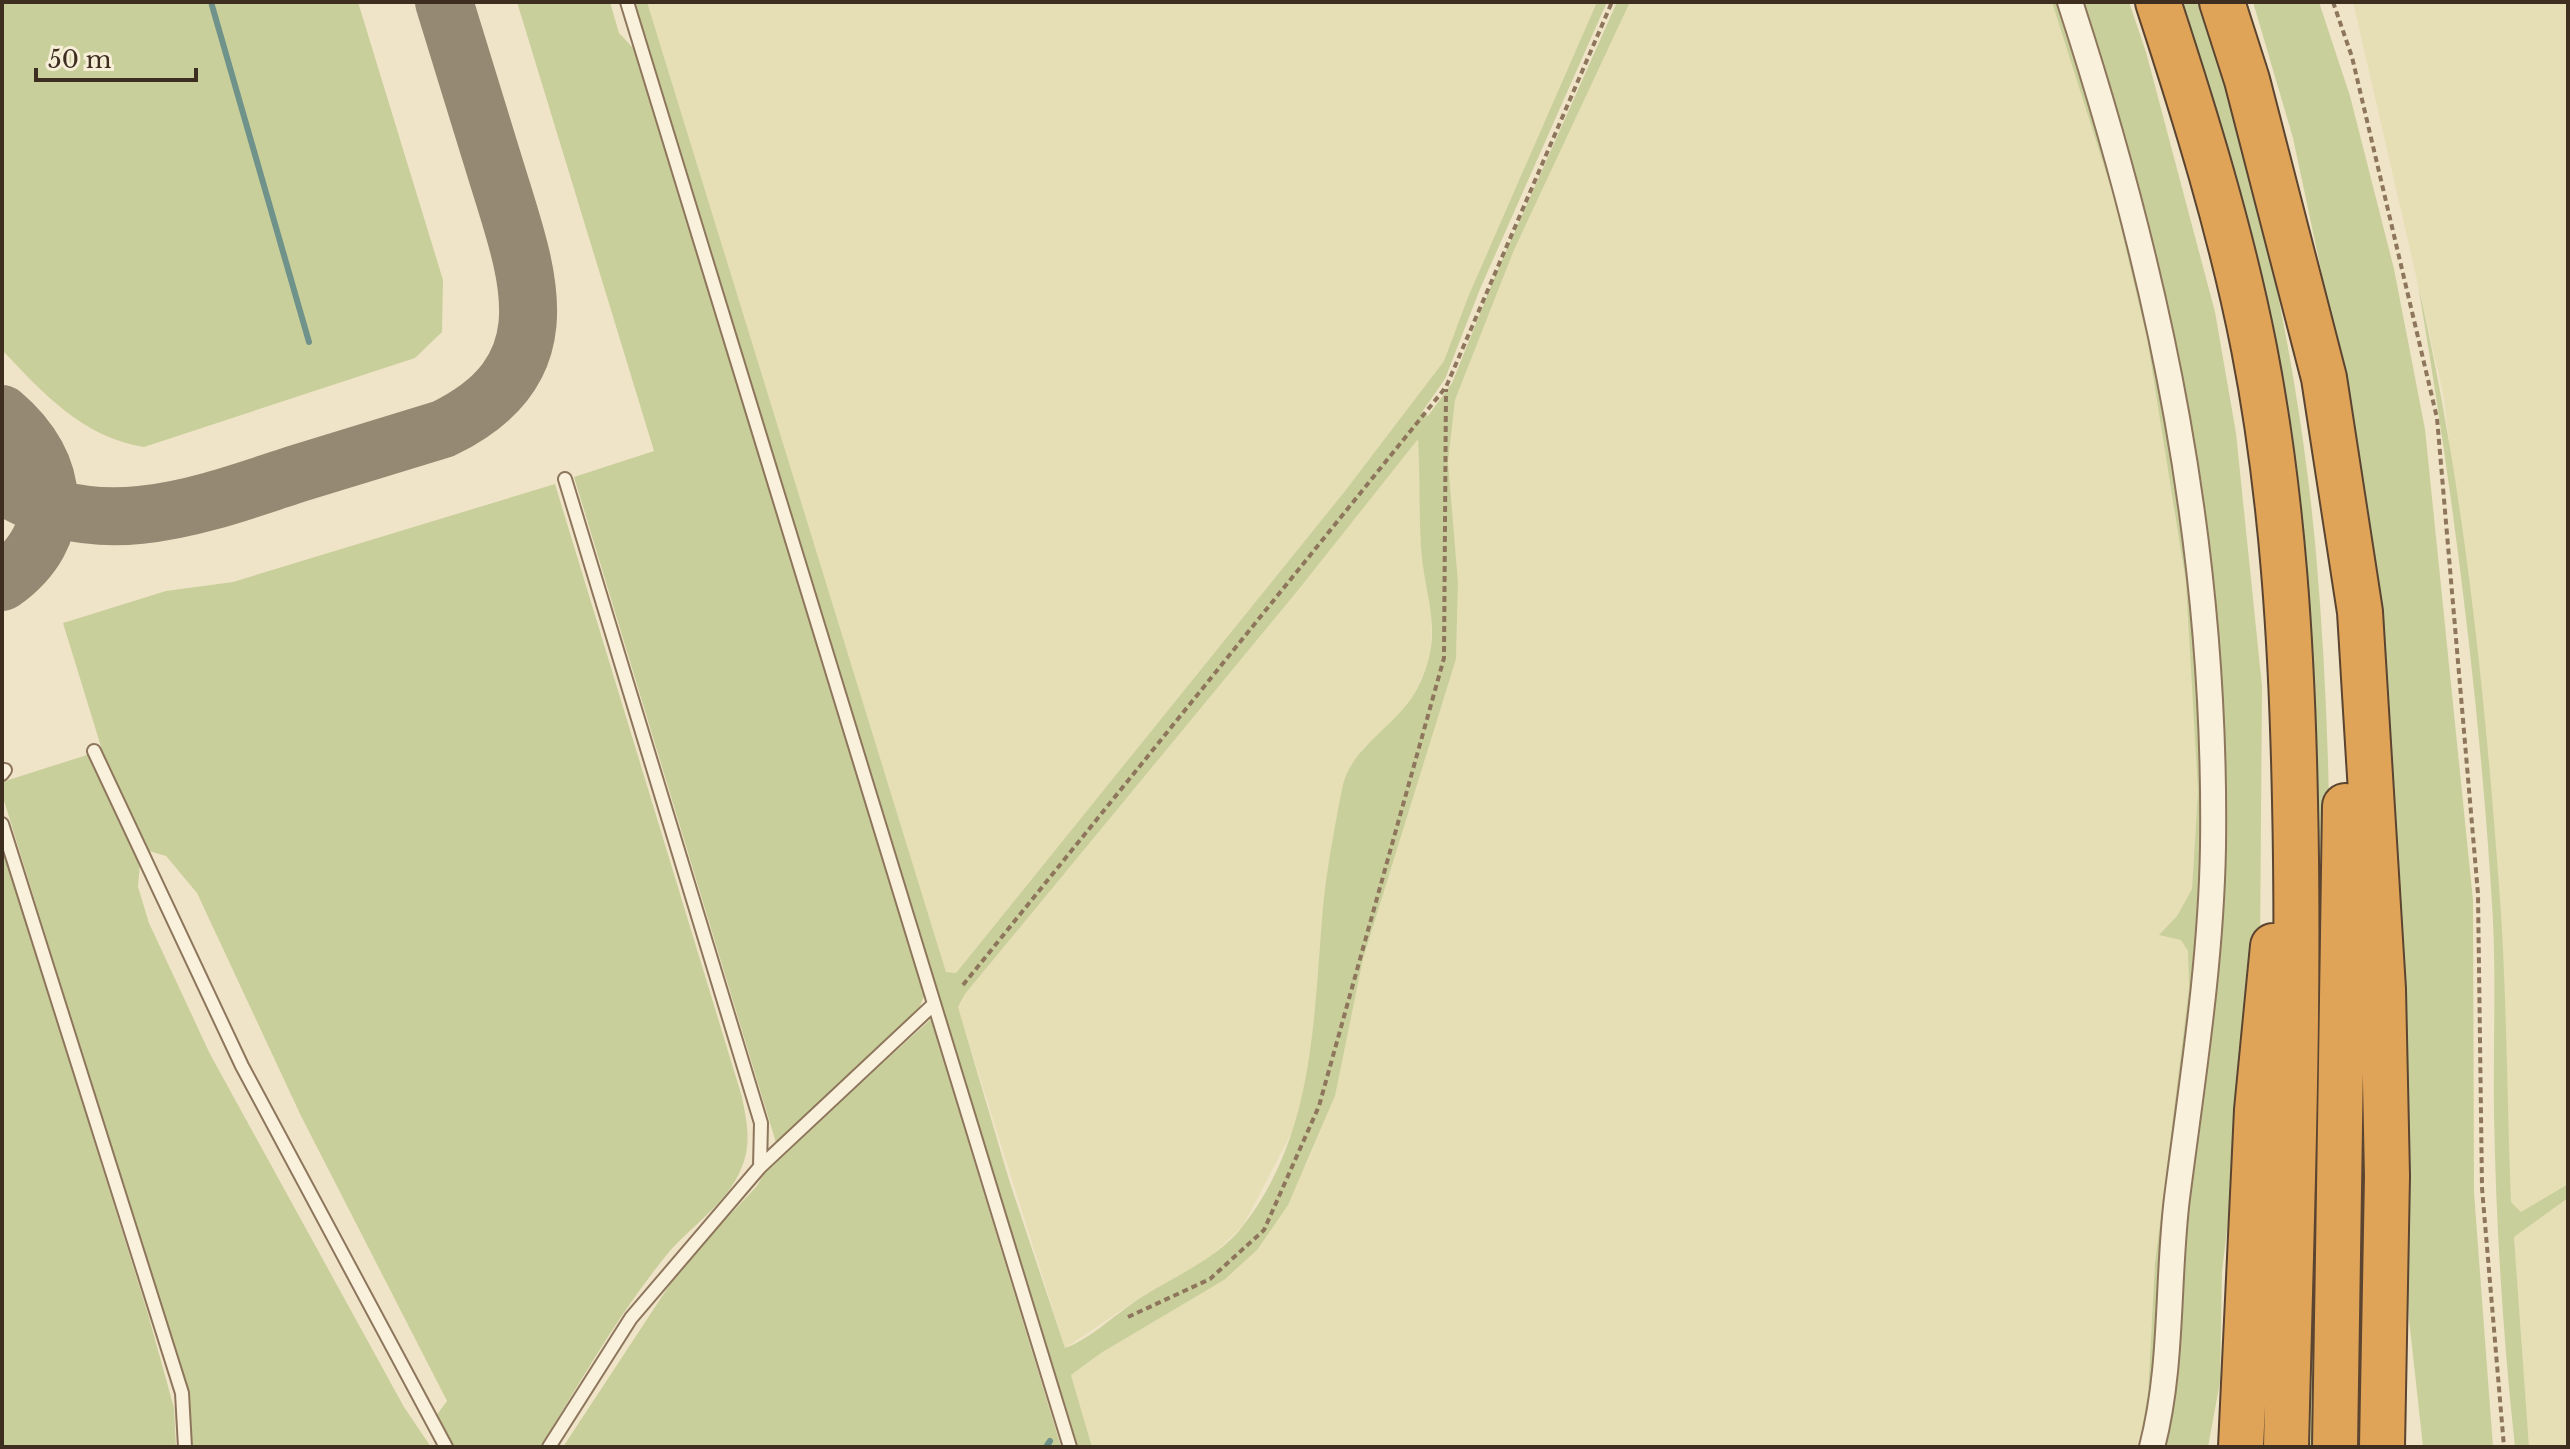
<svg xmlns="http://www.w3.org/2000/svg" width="2570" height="1449" viewBox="0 0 2570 1449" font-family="'Libre Baskerville',serif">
	<rect width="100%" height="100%" fill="#f0e4c8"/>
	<path fill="#e6deb5" d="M 647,2 L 1597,2 L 1468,297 L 1444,361 L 1345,491 L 956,973 L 946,972 Z
		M 1630,2 L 2052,2 L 2067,39 L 2112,191 L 2147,338 L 2186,583 L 2194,692 L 2198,791 L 2192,889 L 2177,916 L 2160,934 L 2181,939 L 2188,951 L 2189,988 L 2155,1263 L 2148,1394 L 2141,1443 L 2139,1447 L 1092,1447 L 1071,1375 L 1101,1353 L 1224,1280 L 1306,1165 L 1335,1096 L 1363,959 L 1456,659 L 1458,582 L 1448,462 L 1455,400 L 1514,250 Z
		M 2353,2 L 2568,2 L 2568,1184 L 2521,1212 L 2511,1202 L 2500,899 L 2473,632 L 2443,393 Z
		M 1418,438 L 1422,553 L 1432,601 L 1431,657 L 1413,697 L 1396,720 L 1363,748 L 1343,784 L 1309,1073 L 1293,1130 L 1243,1226 L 1207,1260 L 1144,1295 L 1065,1348 L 958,1008 L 965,994 L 1299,589 Z
		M 2568,1198 L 2568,1447 L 2529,1447 L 2514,1237 Z"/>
	<path fill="#c9cf9b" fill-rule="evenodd" d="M 2,2 L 358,2 L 443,280 L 442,332 L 415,358 L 144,447 C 82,437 43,393 2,350 Z
		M 517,2 L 610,2 L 619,33 L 635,50 L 924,996 L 917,1014 L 777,1146 L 574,477 L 654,451 Z
		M 633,2 L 647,2 L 946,972 L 956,973 L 1345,491 L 1444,361 L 1468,297 L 1597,2 L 1607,2 L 1480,289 L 1445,379 L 1422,412 L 1428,416 L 1452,383 L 1496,274 L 1617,2 L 1630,2 L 1514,250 L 1455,400 L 1448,462 L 1458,582 L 1456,659 L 1363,959 L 1335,1096 L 1288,1205 L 1257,1250 L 1224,1280 L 1101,1353 L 1071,1375 L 1092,1447 L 1076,1447 ZM 1418,439 C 1420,475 1419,511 1421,548 C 1425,602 1446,633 1417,689 C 1398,726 1350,746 1342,789 C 1334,831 1325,877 1322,920 C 1313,1028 1313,1135 1243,1226 C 1218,1258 1179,1274 1145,1295 C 1121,1309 1090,1340 1065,1348 L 1010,1183 L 958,1007 L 965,994 L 1299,589 Z
		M 2052,2 L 2060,2 L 2125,211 L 2176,451 L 2200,684 L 2204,855 L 2197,960 L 2145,1447 L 2139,1447 L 2148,1394 L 2155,1263 L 2189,988 L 2188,951 L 2181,940 L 2159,935 L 2177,916 L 2192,889 L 2198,791 L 2186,583 L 2147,338 L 2112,191 Z
		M 2079,2 L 2129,2 L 2146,52 L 2215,312 L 2236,433 L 2262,686 L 2260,952 L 2222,1272 L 2220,1382 L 2208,1447 L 2166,1447 L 2173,1397 L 2186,1180 L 2208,1036 L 2192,444 L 2170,319 L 2142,209 Z
		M 2179,2 L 2199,2 C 2258,172 2300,374 2316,553 C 2342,850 2326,1150 2320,1447 L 2302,1447 L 2310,740 Z
		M 2253,2 L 2319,2 L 2350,96 L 2394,269 L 2425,429 L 2473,900 L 2474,1192 L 2493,1447 L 2423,1447 L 2409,1319 L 2404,1186 L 2338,350 L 2293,138 Z
		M 2418,285 C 2464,485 2485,694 2500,899 C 2507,999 2507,1101 2511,1202 L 2521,1212 L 2568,1184 L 2568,1198 L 2514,1237 L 2529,1447 L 2515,1447 C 2503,1337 2496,1225 2494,1115 C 2493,1051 2496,986 2493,921 C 2481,711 2453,492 2418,285 Z
		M 555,484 L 742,1097 C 747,1123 752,1144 741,1169 C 727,1204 688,1228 665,1257 C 617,1316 580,1383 540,1447 L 450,1447 L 436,1416 L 447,1401 L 301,1116 L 197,893 L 166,856 L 149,851 L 102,750 L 63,623 L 166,591 L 233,582 Z
		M 90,754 L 140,862 L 138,887 L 149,923 L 210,1054 L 404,1407 L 431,1447 L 193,1447 L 185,1389 L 2,794 L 2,782 Z
		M 2,846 L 148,1314 L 174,1408 L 176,1447 L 2,1447 Z
		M 931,1019 L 1061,1447 L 563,1447 L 682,1266 L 756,1187 L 768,1168 Z"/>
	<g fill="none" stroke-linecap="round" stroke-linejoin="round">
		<path stroke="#6f938a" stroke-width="6" d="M 211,2 L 309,342
			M 1046,1447 L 1050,1441"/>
		<path stroke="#968974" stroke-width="58" d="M 2,414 C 61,464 68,535 2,582
			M 2,485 C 98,545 199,506 296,474 C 345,459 394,444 443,429 C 567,369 528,275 496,171 C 479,115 461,58 444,2"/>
		<g stroke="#8d765c" stroke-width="16">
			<path id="service" d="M 627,2 L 1070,1447
				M 94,751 L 242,1066 L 446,1447
				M 2,774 L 5,770
				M 2,824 L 182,1393 L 185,1447
				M 760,1167 L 933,1005
				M 549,1447 L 631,1318 L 760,1167 L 761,1123 L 565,479"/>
		</g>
		<g stroke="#8d765c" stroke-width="28">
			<path id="minor" d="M 2070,2 C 2161,281 2217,552 2213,847 C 2211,965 2192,1081 2177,1198 C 2167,1280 2173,1367 2152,1447"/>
		</g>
		<g stroke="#5b4430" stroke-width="48">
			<path id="motorway" d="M 2158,2 C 2195,115 2231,231 2254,348 C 2283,497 2292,650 2295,801 C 2300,1017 2291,1232 2286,1447
				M 2222,2 L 2247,80 L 2324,378 L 2360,612 L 2383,989 L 2387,1176 L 2382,1447
				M 2241,1447 L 2257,1110 L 2273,946
				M 2335,1447 L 2345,806"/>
		</g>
		<path stroke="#8d765c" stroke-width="4" stroke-dasharray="6 4" stroke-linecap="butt" d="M 2333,2 L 2352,57 L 2437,418 L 2478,894 L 2482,1188 L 2504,1447
			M 963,985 L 1446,387 L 1612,2
			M 1128,1317 L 1210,1279 L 1264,1230 L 1319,1106 L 1444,658 L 1446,389"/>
		<use href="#service" stroke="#faf1dc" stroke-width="12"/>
		<use href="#minor" stroke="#faf1dc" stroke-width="24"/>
		<use href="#motorway" stroke="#e0a458" stroke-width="44"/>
	</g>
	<rect width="2570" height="1449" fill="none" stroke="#3d2e20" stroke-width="8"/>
	<path d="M36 68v12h160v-12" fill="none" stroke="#3d2e20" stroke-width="4"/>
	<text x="48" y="68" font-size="24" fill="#3d2e20" stroke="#f7eed8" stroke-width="6" paint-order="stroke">50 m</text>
</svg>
